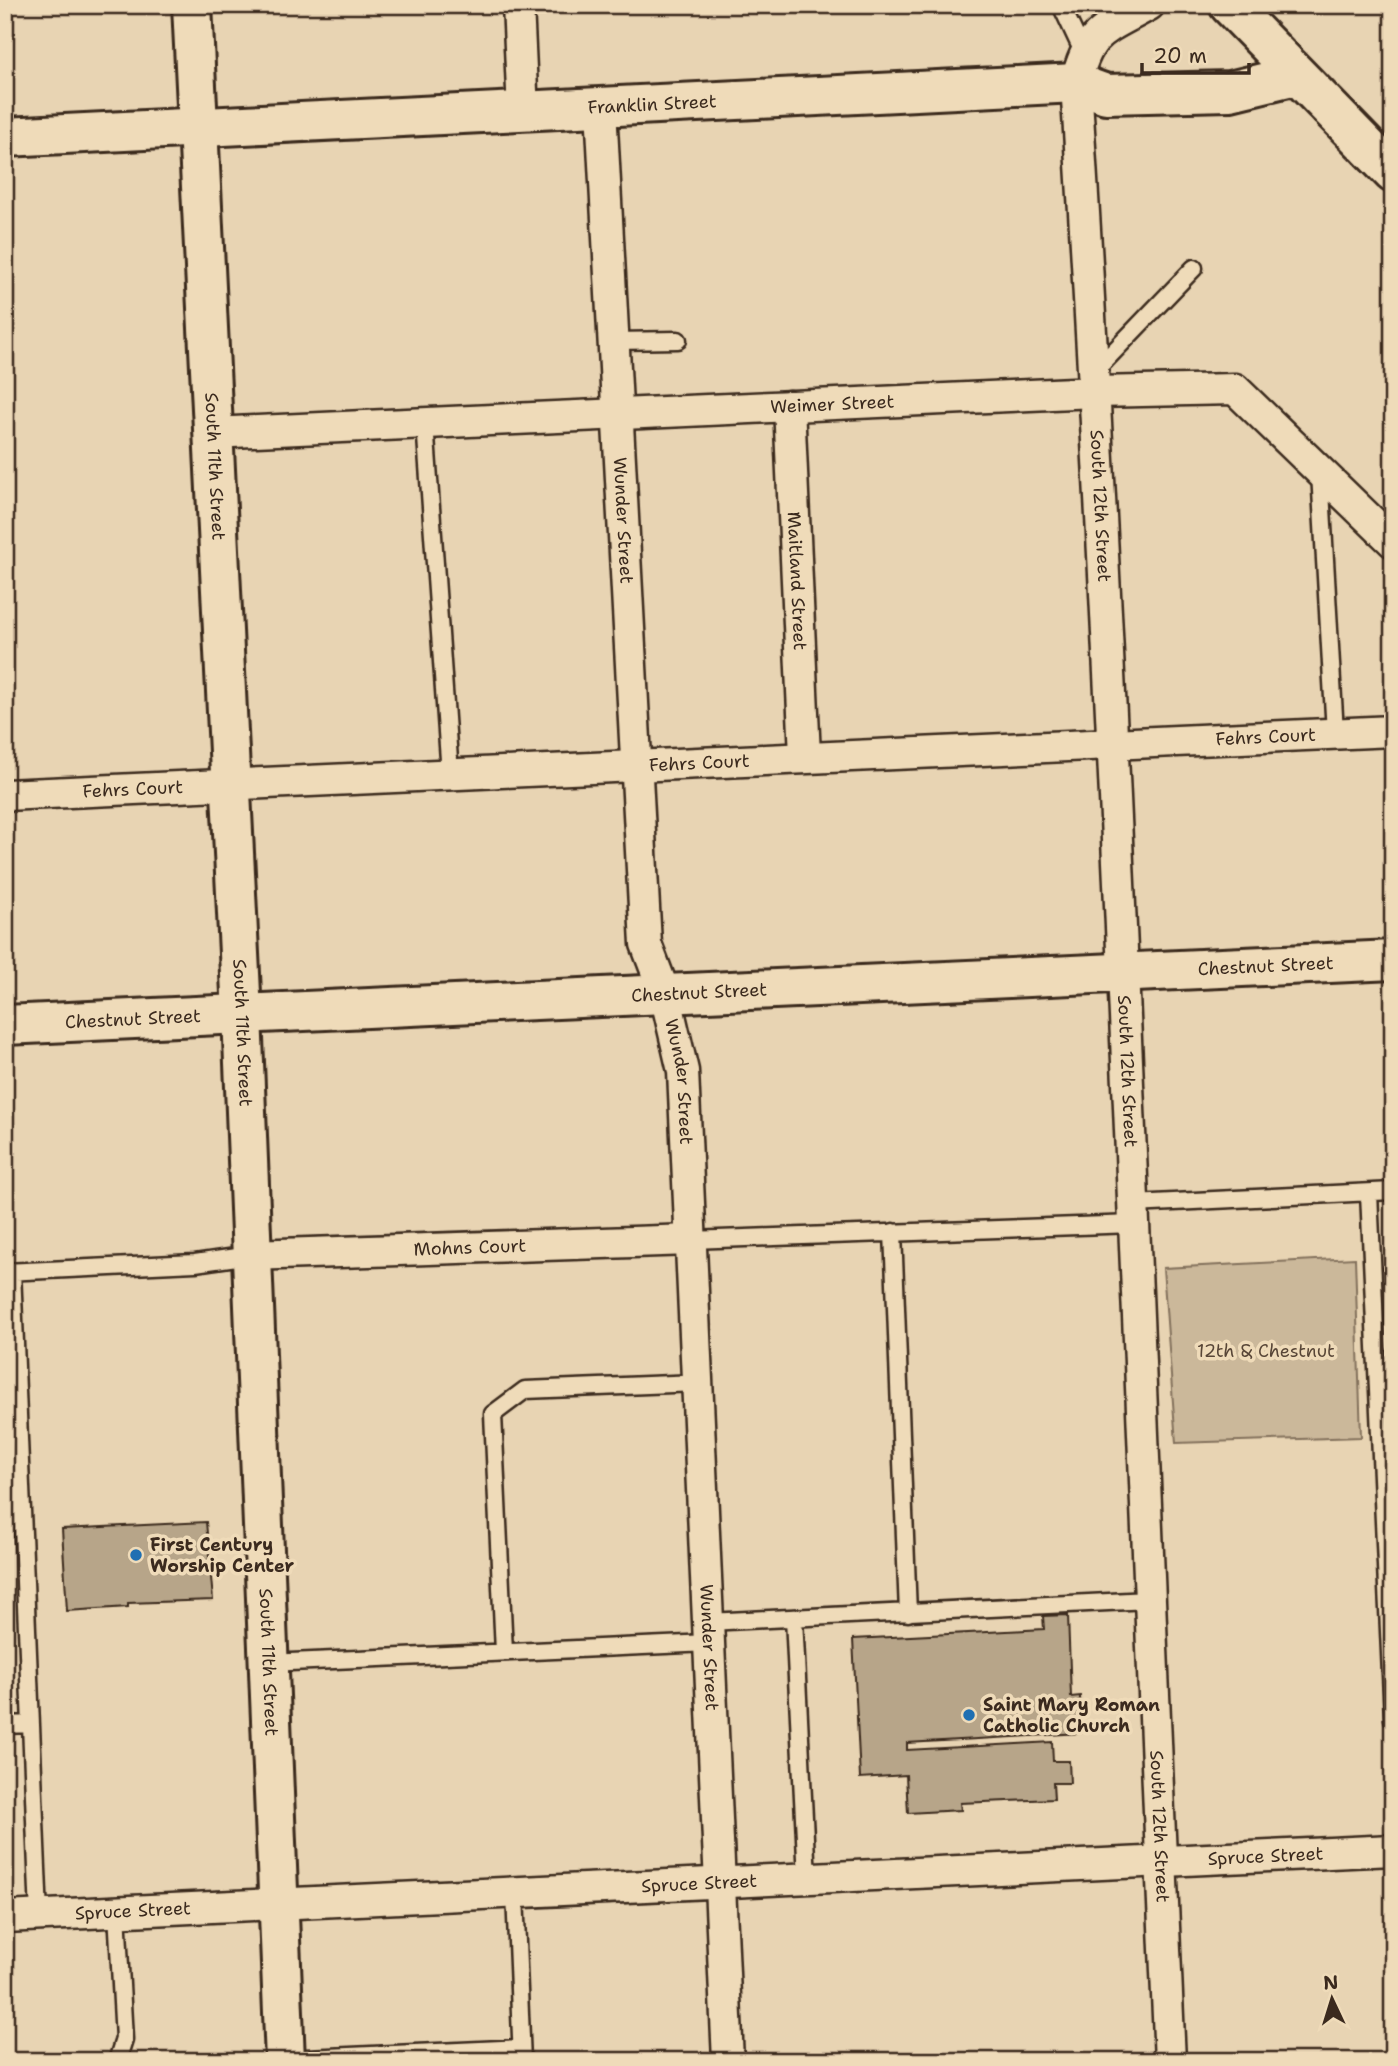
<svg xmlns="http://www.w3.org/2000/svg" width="1398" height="2066" viewBox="0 0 1398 2066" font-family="'Shantell Sans',sans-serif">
	<rect width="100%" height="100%" fill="#e8d4b3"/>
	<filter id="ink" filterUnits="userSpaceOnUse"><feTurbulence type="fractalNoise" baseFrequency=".0143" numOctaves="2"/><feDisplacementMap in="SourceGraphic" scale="14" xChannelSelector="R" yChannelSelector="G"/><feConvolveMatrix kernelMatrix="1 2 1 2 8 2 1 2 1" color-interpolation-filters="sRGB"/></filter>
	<g filter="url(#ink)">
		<path fill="#cbb89a" stroke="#83715c" stroke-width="2" d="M 1355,1258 L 1361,1437 L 1176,1443 L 1163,1268 Z"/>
		<path fill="#b7a589" stroke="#3b2a1e" stroke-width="2" d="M 206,1522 L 213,1600 L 128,1603 L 128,1607 L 67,1611 L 62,1529 Z
			M 1068,1615 L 1071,1697 L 1080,1696 L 1081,1733 L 907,1743 L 907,1750 L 1052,1742 L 1053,1761 L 1069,1761 L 1070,1783 L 1053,1783 L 1054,1799 L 960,1803 L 961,1810 L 908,1813 L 906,1775 L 860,1778 L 853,1639 L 1044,1629 L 1043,1616 Z"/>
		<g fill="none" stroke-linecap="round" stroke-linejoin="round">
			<g stroke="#3b2a1e" stroke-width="21">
				<path id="service" d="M 1061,5 L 1083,52
					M 614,341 L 678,340
					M 1094,372 L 1194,268
					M 425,423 L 450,774
					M 1320,473 L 1335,733
					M 1369,1193 L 1393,1719
					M 1133,1204 L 1393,1191
					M 893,1232 L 908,1613
					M 691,1240 L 1134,1224
					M 12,1271 L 39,1916
					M 5,1272 L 195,1263 L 250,1255
					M 794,1618 L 807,1878
					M 708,1622 L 1149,1600
					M 504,1652 L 493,1414 L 525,1390 L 697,1383
					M 268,1663 L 709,1643
					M 5,1725 L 31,1724
					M 515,1894 L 522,2061
					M 117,1912 L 124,2039 L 117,2061
					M 284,2059 L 521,2048"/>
			</g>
			<g stroke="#3b2a1e" stroke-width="35">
				<g id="minor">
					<path d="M 518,5 L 523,112"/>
					<path id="s1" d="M 1149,5 C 1105,30 1088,30 1076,83 C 1118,742 1140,1401 1170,2061"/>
					<path id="s2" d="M 601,108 L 646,944 L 665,994 L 683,1071 L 728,2061"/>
					<path id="s3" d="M 789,406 L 805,756"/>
					<path id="s4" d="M 212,433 L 1095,392 L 1235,389 L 1393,542"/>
					<path id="s5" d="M 5,795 L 1393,731"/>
					<path id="s6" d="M 250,1255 L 691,1240"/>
					<path id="s7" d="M 5,1917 L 1393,1850"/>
				</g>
			</g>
			<g stroke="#3b2a1e" stroke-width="44">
				<g id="tertiary">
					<path id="s8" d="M 192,5 L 242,1014 L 285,2061"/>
					<path id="s9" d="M 5,1025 L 1393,960"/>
				</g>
			</g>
			<g stroke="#3b2a1e" stroke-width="44">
				<g id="primary">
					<path d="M 1229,5 L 1393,173"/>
					<path id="s10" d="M 5,137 L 1076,83 L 1106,94 L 1230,91 L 1296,75"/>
				</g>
			</g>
			<use href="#service" stroke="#efdbb9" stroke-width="16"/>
			<use href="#minor" stroke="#efdbb9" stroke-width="30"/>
			<use href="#tertiary" stroke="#efdbb9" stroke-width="38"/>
			<use href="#primary" stroke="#efdbb9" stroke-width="38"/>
		</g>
	</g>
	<g fill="#1f6fb2" stroke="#efdbb9" stroke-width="2.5">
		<circle cx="136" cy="1555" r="7"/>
		<circle cx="969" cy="1715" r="7"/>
	</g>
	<g text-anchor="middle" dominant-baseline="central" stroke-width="7" stroke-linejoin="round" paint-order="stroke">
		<g font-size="18" fill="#3b2a1e" stroke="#efdbb9">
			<text stroke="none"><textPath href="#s10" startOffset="648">Franklin Street</textPath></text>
			<text stroke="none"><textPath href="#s4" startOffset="621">Weimer Street</textPath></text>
			<text stroke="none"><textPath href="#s8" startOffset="462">South 11th Street</textPath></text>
			<text stroke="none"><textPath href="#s1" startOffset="536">South 12th Street</textPath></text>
			<text stroke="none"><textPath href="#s2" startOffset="413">Wunder Street</textPath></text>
			<text stroke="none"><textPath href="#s3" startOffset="175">Maitland Street</textPath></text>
			<text stroke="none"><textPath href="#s5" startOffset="1262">Fehrs Court</textPath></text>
			<text stroke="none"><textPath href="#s5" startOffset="695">Fehrs Court</textPath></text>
			<text stroke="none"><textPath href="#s5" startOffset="128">Fehrs Court</textPath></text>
			<text stroke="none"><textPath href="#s9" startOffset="1262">Chestnut Street</textPath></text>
			<text stroke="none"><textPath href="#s9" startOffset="695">Chestnut Street</textPath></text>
			<text stroke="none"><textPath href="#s9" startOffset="128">Chestnut Street</textPath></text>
			<text stroke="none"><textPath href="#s8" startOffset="1029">South 11th Street</textPath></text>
			<text stroke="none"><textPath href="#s1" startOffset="1102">South 12th Street</textPath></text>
			<text stroke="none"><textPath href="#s2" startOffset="980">Wunder Street</textPath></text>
			<text stroke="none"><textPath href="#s6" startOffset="220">Mohns Court</textPath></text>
			<text stroke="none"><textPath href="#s2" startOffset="1547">Wunder Street</textPath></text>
			<text stroke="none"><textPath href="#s8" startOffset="1659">South 11th Street</textPath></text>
			<text stroke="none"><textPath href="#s1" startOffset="1858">South 12th Street</textPath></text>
			<text stroke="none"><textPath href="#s7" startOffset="1262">Spruce Street</textPath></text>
			<text stroke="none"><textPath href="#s7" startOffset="695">Spruce Street</textPath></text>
			<text stroke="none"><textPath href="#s7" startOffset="128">Spruce Street</textPath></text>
		</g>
		<g font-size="18" fill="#584637" stroke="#efdbb9">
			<text x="1266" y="1351">12th &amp; Chestnut</text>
		</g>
		<g font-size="18" font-weight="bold" fill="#3b2a1e" stroke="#efdbb9" text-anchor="start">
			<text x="150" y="1545">First Century<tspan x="150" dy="21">Worship Center</tspan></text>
			<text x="983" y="1705">Saint Mary Roman<tspan x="983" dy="21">Catholic Church</tspan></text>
		</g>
	</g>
	<rect width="1398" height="2066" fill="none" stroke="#efdbb9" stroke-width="28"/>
	<rect x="14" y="14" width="1370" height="2038" fill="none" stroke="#3b2a1e" stroke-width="2.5" filter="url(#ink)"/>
	<g transform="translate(1332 1999) rotate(356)" stroke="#efdbb9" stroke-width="5" paint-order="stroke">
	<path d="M0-5L12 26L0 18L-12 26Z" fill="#3b2a1e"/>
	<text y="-10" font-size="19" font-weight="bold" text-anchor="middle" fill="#3b2a1e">N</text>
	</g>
	<path d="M1142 63v10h107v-10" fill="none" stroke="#3b2a1e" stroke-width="3.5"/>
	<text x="1153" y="63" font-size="21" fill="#3b2a1e" stroke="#efdbb9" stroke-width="5" paint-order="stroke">20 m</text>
</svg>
